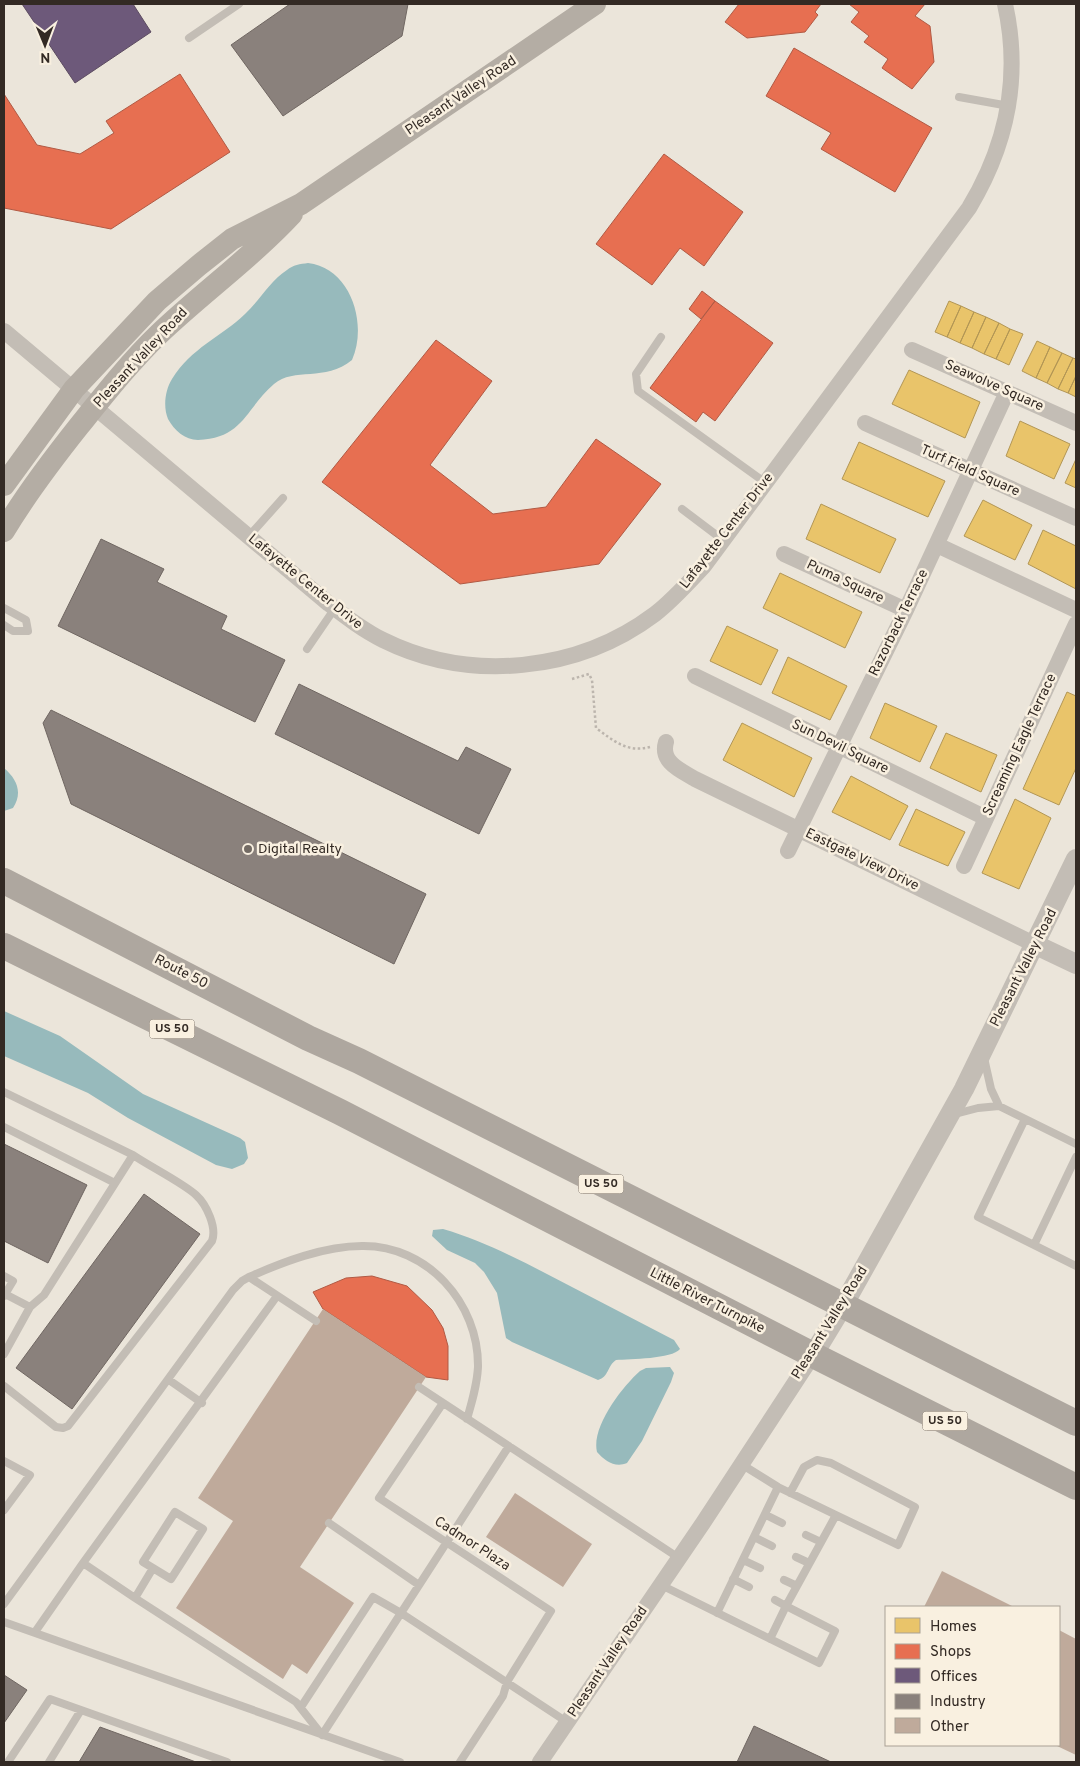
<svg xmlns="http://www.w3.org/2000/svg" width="1080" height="1766" viewBox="0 0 1080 1766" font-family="Overpass,sans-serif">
	<rect width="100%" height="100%" fill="#ebe5da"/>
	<path fill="#97babc" d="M 308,263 C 351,268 368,324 352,360 C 325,382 294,367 274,384 C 245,409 244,438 198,440 C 185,440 174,430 168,419 C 163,407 165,390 172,379 C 191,348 221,337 245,314 C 260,300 270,281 287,270 C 293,265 300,264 308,263 Z
		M 4,768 C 17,779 23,793 13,808 L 4,811 Z
		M 4,1011 L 60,1036 L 143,1094 L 240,1138 L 245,1142 L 248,1158 L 244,1164 L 232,1169 L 216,1165 L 128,1118 L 88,1093 L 4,1056 Z
		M 443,1229 C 478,1239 512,1256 545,1273 C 588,1295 631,1318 674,1340 L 680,1349 C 672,1359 630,1359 616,1360 C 607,1366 609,1377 598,1380 L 512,1342 L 506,1338 L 497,1293 L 484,1272 L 475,1263 L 447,1250 L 432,1236 L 433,1230 Z
		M 670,1367 L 674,1373 L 671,1382 L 642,1441 L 627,1463 C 615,1468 605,1461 597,1452 C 591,1427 622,1387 640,1371 L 646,1368 Z"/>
	<path fill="#e9c46a" stroke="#b29655" d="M 949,301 L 961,306 L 947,337 L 935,332 Z
		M 961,306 L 974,312 L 960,343 L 947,337 Z
		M 974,312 L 986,317 L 972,348 L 960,343 Z
		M 986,317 L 999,323 L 984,354 L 972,348 Z
		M 999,323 L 1010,329 L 996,359 L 984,354 Z
		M 1010,329 L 1023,334 L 1009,365 L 996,359 Z
		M 1037,341 L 1050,347 L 1036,378 L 1022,371 Z
		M 1050,347 L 1062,353 L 1047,383 L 1036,378 Z
		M 1062,353 L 1073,358 L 1058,389 L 1047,383 Z
		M 1073,358 L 1076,359 L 1076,376 L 1068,393 L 1058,389 Z
		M 909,370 L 980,402 L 965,438 L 892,404 Z
		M 1076,376 L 1076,397 L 1068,393 Z
		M 1020,421 L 1070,444 L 1054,479 L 1006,456 Z
		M 859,442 L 945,481 L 928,517 L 842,479 Z
		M 1076,459 L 1076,488 L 1065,483 Z
		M 983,500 L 1032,525 L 1015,560 L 964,536 Z
		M 821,504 L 896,539 L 880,573 L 806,539 Z
		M 1043,530 L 1076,546 L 1076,589 L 1028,564 Z
		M 780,573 L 862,612 L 845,648 L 763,608 Z
		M 727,626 L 778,650 L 761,685 L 710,661 Z
		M 788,657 L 847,686 L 830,720 L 772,693 Z
		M 1067,692 L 1076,696 L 1076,768 L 1059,805 L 1023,789 Z
		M 885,703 L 937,726 L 920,762 L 870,738 Z
		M 742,723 L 812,758 L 794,797 L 723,760 Z
		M 946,733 L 997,755 L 981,792 L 930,768 Z
		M 851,776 L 908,806 L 890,840 L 832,812 Z
		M 1015,799 L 1051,818 L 1019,889 L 982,873 Z
		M 916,809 L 965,832 L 948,866 L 899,845 Z"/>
	<path fill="#e76f51" stroke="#b15a44" d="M 739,4 L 821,4 L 815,12 L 818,15 L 805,32 L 747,38 L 725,22 Z
		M 849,4 L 925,4 L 915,16 L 930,26 L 934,62 L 912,89 L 882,68 L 888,59 L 864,42 L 869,36 L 851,22 L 859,12 Z
		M 794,48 L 932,128 L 895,192 L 821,149 L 831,133 L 766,96 Z
		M 180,74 L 230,152 L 111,229 L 4,208 L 4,94 L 37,145 L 80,154 L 114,133 L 106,121 Z
		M 664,154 L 743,212 L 704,266 L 680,248 L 652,285 L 596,244 Z
		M 702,291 L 715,301 L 701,319 L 689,309 Z
		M 715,301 L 773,343 L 715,421 L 703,412 L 696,422 L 650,388 Z
		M 436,340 L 492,381 L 430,465 L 493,514 L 546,507 L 596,439 L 661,484 L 599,564 L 460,584 L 322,482 Z
		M 372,1276 L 407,1286 L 432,1310 L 443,1328 L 448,1346 L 448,1380 L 426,1377 L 323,1309 L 313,1292 L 346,1278 Z"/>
	<path fill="#6d597a" stroke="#5c4b60" d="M 22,4 L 133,4 L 151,32 L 75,83 Z"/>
	<path fill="#8a817c" stroke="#706762" d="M 290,4 L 408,4 L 402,36 L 283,116 L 231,45 Z
		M 101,539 L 164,569 L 157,582 L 227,616 L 221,629 L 285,660 L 255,722 L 58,626 Z
		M 299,684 L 458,761 L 466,747 L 511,769 L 479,834 L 275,734 Z
		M 51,710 L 426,894 L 394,964 L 71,804 L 43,723 Z
		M 4,1144 L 87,1185 L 48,1263 L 4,1241 Z
		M 144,1194 L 200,1234 L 72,1409 L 16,1368 Z
		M 4,1675 L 27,1690 L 4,1723 Z
		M 754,1726 L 831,1762 L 737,1762 Z
		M 100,1727 L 196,1762 L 79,1762 Z"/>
	<path fill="#bfaa9b" d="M 323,1309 L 426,1377 L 300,1567 L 354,1603 L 307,1674 L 292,1664 L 283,1679 L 176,1608 L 233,1521 L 198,1498 Z
		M 515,1493 L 592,1544 L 563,1587 L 486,1537 Z
		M 942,1571 L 1014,1607 L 924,1607 Z
		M 1059,1630 L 1076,1639 L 1076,1755 L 1055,1745 L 1059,1745 Z"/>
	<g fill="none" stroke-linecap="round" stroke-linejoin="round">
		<path stroke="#bcb5ad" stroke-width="2.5" stroke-dasharray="2.5 2.5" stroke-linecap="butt" d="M 572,679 L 589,674 L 592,680 L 596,728 C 614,741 627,753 650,747"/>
		<path stroke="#c3bdb5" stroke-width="8" d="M 189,38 L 239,4
			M 959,97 L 1009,106
			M 661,337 L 636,374 L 638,391 L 766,483
			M 682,509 L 723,540
			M 249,536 L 283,498
			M 4,608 L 26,620 L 28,631 L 13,631 L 4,625
			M 307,649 L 335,608
			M 984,1058 L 991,1089 L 999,1106
			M 4,1092 L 133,1155 L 44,1295 L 30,1307
			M 955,1114 L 978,1108 L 999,1106 L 1076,1144
			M 1025,1119 L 978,1217 L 1076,1266
			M 4,1127 L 115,1183
			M 1034,1245 L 1076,1157
			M 4,1276 L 13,1281 L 4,1296
			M 316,1321 L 249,1277 C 283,1262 324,1246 362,1246 C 427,1245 479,1303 478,1367 C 477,1385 472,1402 467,1419
			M 4,1354 L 30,1307 L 5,1294
			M 169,1380 L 202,1403
			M 4,1386 L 56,1427 L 63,1428 L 68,1426 L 212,1241 C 217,1228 207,1205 196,1195 C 183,1183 149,1166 133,1155
			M 419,1387 L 679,1558
			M 443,1403 L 379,1498 L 551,1611 L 507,1682 L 503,1696 L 460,1762
			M 509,1446 L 401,1613 L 567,1722
			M 4,1461 L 30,1475 L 4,1510
			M 741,1464 L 778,1487 L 836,1515
			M 175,1512 L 203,1529 L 171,1579 L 143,1562 Z
			M 766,1515 L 782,1523
			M 329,1523 L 419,1585
			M 806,1535 L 821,1542
			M 754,1537 L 772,1546
			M 796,1557 L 809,1563
			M 743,1560 L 760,1568
			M 83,1563 L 277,1296
			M 153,1568 L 135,1598 L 296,1702 L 322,1735 L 401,1613 L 373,1597 L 301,1707
			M 733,1579 L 749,1587
			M 784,1580 L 797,1586
			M 661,1585 L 819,1663 L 835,1631 L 786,1606 L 836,1515 L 898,1545 L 915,1507 L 831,1463 L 817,1460 L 804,1467 L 790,1493
			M 4,1604 L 233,1290 L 242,1281 L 249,1277
			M 717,1613 L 778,1487
			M 4,1622 L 400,1762
			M 35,1632 L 83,1563 L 135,1598
			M 770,1639 L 786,1606 L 775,1600
			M 8,1762 L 50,1699 L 81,1710
			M 49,1762 L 81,1710 L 227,1762"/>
		<path stroke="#c3bdb5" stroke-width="16" d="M 4,331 L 329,604 C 346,617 363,630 383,640 C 470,683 578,672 655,614 C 673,600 688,583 704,566 L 969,208 C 1007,145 1021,76 1005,4
			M 912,350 L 1076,423
			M 865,423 L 1076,518
			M 937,545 L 1076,610
			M 784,554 L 906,610
			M 695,676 L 986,818
			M 666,742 C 660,762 680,770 695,779 L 1036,945
			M 788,851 L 906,610 L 1007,392
			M 964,866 L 1076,624
			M 540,1762 L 703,1523 L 813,1355"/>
		<path stroke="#c3bdb5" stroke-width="20" d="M 1036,945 L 1076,964
			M 813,1355 L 844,1304 L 964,1089 L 1076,859"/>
		<path stroke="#b4ada4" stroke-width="22" d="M 4,485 L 74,389 L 157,301 L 198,266 L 232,239 L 301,204 L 595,4
			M 4,531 C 26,494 52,460 79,426 C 104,395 130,362 159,334 C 202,293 251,258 292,214"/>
		<path stroke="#aea79f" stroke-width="26" d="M 4,881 L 308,1038 L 359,1061 L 1076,1423
			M 4,946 L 340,1112 L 813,1355 L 1076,1487"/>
	</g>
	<circle fill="#736b64" stroke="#f9f0e0" stroke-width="2" cx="248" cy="849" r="5"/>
	<g text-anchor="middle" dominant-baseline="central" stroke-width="5" stroke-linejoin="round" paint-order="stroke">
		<g fill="#f9f0e0" stroke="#6e655c" stroke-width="1">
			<rect x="149.5" y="1019.5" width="45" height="19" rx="4"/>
			<rect x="578.5" y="1174.5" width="45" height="19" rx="4"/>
			<rect x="922.5" y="1411.5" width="45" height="19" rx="4"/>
		</g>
		<g font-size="12" font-weight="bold" fill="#332a24">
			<text x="172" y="1029">US 50</text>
			<text x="601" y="1184">US 50</text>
			<text x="945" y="1421">US 50</text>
		</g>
		<g font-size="14" fill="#332a24" stroke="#f9f0e0">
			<text transform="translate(461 96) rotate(-34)">Pleasant Valley Road</text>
			<text transform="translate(141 358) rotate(-47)">Pleasant Valley Road</text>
			<text transform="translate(994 386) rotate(24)">Seawolve Square</text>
			<text transform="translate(970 471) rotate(24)">Turf Field Square</text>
			<text transform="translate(727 531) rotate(-52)">Lafayette Center Drive</text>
			<text transform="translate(305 582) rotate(39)">Lafayette Center Drive</text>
			<text transform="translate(845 582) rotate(25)">Puma Square</text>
			<text transform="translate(899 623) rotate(-64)">Razorback Terrace</text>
			<text transform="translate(1020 745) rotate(-65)">Screaming Eagle Terrace</text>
			<text transform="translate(840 747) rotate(26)">Sun Devil Square</text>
			<text transform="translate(862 860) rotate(26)">Eastgate View Drive</text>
			<text transform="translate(1024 968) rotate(-63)">Pleasant Valley Road</text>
			<text transform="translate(181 972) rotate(27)">Route 50</text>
			<text transform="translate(707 1301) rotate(27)">Little River Turnpike</text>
			<text transform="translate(830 1323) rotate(-58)">Pleasant Valley Road</text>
			<text transform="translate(472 1544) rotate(33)">Cadmor Plaza</text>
			<text transform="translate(608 1662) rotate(-56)">Pleasant Valley Road</text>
		</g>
		<g font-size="14" fill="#332a24" stroke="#f9f0e0" text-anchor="start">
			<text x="258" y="849">Digital Realty</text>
		</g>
	</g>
	<rect width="1080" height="1766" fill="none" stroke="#332a24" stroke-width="10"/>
	<rect x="885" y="1606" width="175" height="140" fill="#f9f0e0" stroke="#aaa195"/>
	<rect x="895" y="1618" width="25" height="15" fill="#e9c46a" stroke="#aaa195"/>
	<text x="930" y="1631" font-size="15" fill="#332a24">Homes</text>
	<rect x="895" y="1644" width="25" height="15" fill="#e76f51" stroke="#aaa195"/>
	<text x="930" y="1656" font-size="15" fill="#332a24">Shops</text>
	<rect x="895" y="1668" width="25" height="15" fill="#6d597a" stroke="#aaa195"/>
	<text x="930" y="1681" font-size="15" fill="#332a24">Offices</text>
	<rect x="895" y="1694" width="25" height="15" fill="#8a817c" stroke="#aaa195"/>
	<text x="930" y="1706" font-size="15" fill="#332a24">Industry</text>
	<rect x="895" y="1718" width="25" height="15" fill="#bfaa9b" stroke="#aaa195"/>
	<text x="930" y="1731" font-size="15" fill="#332a24">Other</text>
	<g transform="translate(45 45) rotate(179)" stroke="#f9f0e0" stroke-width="4" paint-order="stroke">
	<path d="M0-4L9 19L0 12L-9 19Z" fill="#332a24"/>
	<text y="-8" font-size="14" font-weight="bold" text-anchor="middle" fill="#332a24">N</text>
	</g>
</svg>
